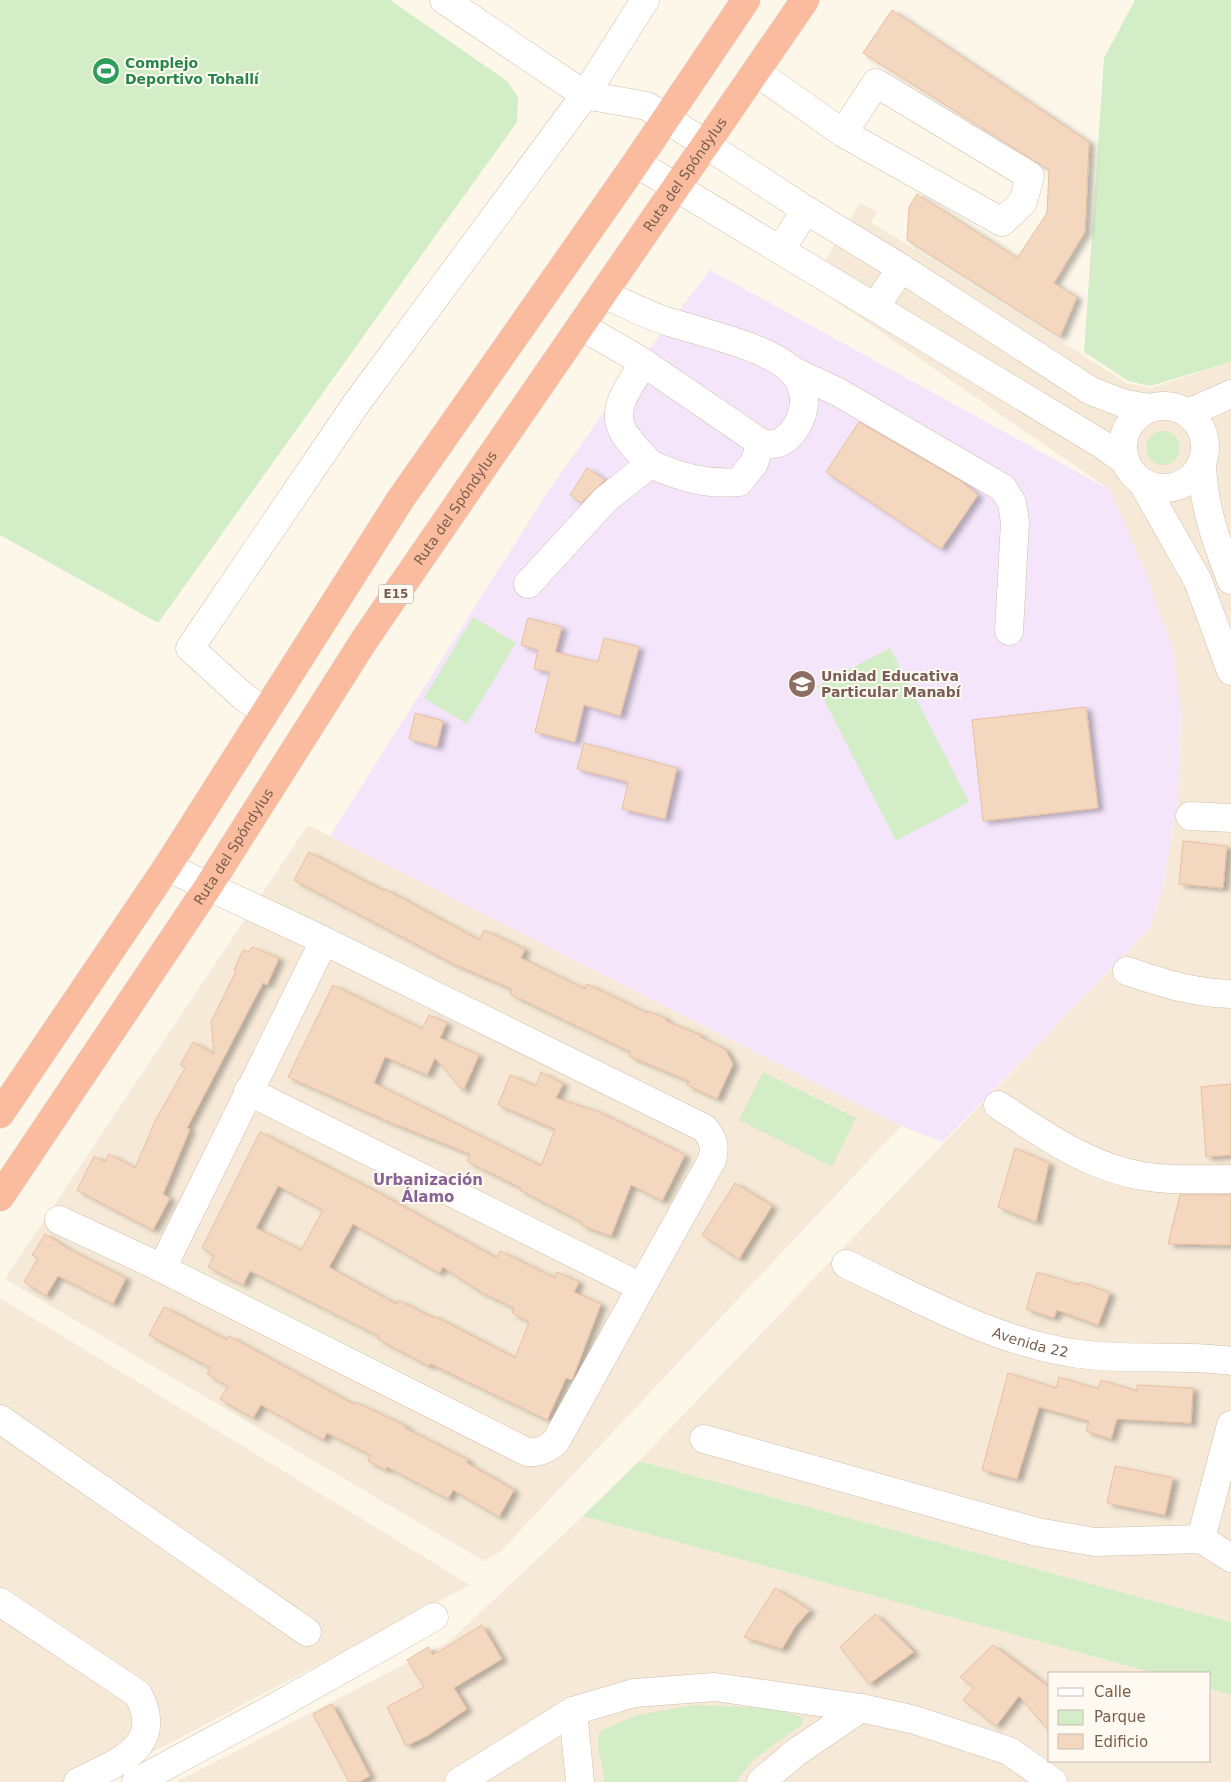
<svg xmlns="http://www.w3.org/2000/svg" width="1231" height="1782" viewBox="0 0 1231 1782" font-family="'DejaVu Sans',sans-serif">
	<defs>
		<filter id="shadow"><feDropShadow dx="5.5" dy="3" stdDeviation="2.5" flood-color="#0004"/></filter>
	</defs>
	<rect width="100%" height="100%" fill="#fdf7e9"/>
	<path fill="#f6e9d7" d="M 860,203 L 878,212 L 871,222 L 1127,383 L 1151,388 L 1231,362 L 1231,1622 L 639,1461 L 1150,928 L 1163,888 L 1178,798 L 1181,714 L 1110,490 L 811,284 Z
		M 308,825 L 901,1126 L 501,1551 L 484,1561 L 5,1279 Z
		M 0,1298 L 470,1585 L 96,1782 L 0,1782 Z
		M 583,1516 L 1154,1673 L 1050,1673 L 1050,1761 L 1210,1761 L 1210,1689 L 1231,1695 L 1231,1782 L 176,1782 L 450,1641 Z"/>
	<path fill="#f4e5fa" d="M 710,270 L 1110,490 L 1145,571 L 1174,653 L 1181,714 L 1178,798 L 1163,888 L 1150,928 L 943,1142 L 901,1126 L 330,836 L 547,493 L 635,368 Z"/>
	<path fill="#d3edc6" d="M 0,0 L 390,0 L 507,81 L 518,97 L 517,122 L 158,623 L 0,535 Z
		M 1135,0 L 1231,0 L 1231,362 L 1150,386 L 1128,381 L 1084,352 L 1104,58 Z
		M1146 448a17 17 0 1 1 34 0a17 17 0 1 1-34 0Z
		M 473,617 L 516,643 L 467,724 L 424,698 Z
		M 890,648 L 969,802 L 896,841 L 817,686 Z
		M 763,1072 L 856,1118 L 832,1167 L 739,1120 Z
		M 639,1461 L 1231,1622 L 1231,1695 L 1210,1689 L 1210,1673 L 1154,1673 L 583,1516 Z
		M 693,1705 C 713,1706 791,1706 803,1719 L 801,1725 L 753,1760 L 736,1782 L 604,1782 C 604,1764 594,1748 600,1731 L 637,1715 Z"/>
	<path fill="#f4d7bf" stroke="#e8bf9f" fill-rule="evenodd" filter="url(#shadow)" d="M 892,10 L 1089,142 L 1085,232 L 1054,283 L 1077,297 L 1060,337 L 907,240 L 909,207 L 917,194 L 1017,258 L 1047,213 L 1049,170 L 863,53 Z
		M 859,422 L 961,481 L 978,495 L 941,549 L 826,472 Z
		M 587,468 L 605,480 L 581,503 L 570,495 Z
		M 528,618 L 562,627 L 555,652 L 598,662 L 604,638 L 639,647 L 620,716 L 584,705 L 575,742 L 535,732 L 550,672 L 534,669 L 538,650 L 521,645 Z
		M 1086,707 L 1098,808 L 983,821 L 972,720 Z
		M 415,713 L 443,721 L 437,747 L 409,739 Z
		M 584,743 L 677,768 L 665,819 L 622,809 L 628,782 L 577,769 Z
		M 1183,841 L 1227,846 L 1223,888 L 1179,884 Z
		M 309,852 L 384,891 L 385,889 L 479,940 L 484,930 L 525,949 L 521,958 L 585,989 L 587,984 L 647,1013 L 648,1011 L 667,1019 L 666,1021 L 701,1035 L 700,1037 L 725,1049 L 733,1064 L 717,1099 L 687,1085 L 689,1081 L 629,1056 L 631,1052 L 510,994 L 512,989 L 454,964 L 294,880 Z
		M 252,947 L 279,958 L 267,985 L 263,983 L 187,1128 L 190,1129 L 163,1194 L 170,1198 L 153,1230 L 77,1190 L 94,1156 L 105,1162 L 109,1154 L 135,1168 L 155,1121 L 185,1068 L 180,1065 L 193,1042 L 214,1054 L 211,1022 L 236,971 L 234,970 L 243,950 L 248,952 Z
		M 333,985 L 422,1029 L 429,1015 L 447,1023 L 440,1038 L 479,1055 L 463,1091 L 435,1058 L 427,1075 L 385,1057 L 374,1083 L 541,1166 L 555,1129 L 498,1105 L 510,1075 L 536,1086 L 541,1072 L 563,1084 L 556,1098 L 599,1112 L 685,1155 L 662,1201 L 631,1185 L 611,1236 L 581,1225 L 582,1222 L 520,1190 L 521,1188 L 467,1161 L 470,1154 L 392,1123 L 288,1077 Z
		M 1231,1084 L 1231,1155 L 1206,1157 L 1201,1087 Z
		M 260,1132 L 377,1192 L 496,1258 L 500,1251 L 555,1278 L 557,1272 L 579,1282 L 574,1292 L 601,1304 L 572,1380 L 566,1378 L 547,1420 L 431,1364 L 429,1366 L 378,1339 L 379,1336 L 250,1271 L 243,1285 L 208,1267 L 214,1255 L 202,1248 ZM 278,1186 L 323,1210 L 301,1250 L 256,1228 ZM 353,1224 L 439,1273 L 443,1267 L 479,1291 L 514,1308 L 512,1313 L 529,1322 L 515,1358 L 434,1316 L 433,1318 L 398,1300 L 396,1304 L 329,1267 Z
		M 1015,1148 L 1049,1163 L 1036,1222 L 998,1207 Z
		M 735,1183 L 772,1206 L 739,1259 L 702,1235 Z
		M 1180,1195 L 1231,1195 L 1231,1245 L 1168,1244 Z
		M 45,1234 L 70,1250 L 126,1278 L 113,1304 L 58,1276 L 46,1296 L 24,1282 L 38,1258 L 32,1255 Z
		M 1037,1272 L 1079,1285 L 1080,1282 L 1110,1293 L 1098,1325 L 1057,1310 L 1054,1318 L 1026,1309 Z
		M 164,1307 L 227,1340 L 229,1336 L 353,1404 L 355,1402 L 406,1426 L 405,1428 L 468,1460 L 467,1463 L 514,1490 L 499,1517 L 453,1490 L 448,1499 L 387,1467 L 386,1470 L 368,1461 L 371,1455 L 327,1433 L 323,1440 L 261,1405 L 253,1418 L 220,1399 L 228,1386 L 207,1374 L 211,1368 L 149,1335 Z
		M 1008,1373 L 1056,1388 L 1059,1377 L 1098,1389 L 1101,1380 L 1137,1391 L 1137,1385 L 1193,1388 L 1191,1423 L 1117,1419 L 1111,1439 L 1086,1431 L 1089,1421 L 1039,1407 L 1017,1479 L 982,1470 Z
		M 1115,1466 L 1173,1478 L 1165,1515 L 1107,1503 Z
		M 775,1588 L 810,1610 L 795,1627 L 782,1649 L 744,1637 Z
		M 875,1614 L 914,1652 L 869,1684 L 840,1647 Z
		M 482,1625 L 502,1659 L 454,1688 L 467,1709 L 427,1736 L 406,1746 L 387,1707 L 424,1687 L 407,1660 L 428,1647 L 433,1655 Z
		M 993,1645 L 1050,1688 L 1050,1732 L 1019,1696 L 996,1726 L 963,1700 L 974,1687 L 960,1677 Z
		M 332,1704 L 370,1776 L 359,1782 L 349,1782 L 313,1714 Z"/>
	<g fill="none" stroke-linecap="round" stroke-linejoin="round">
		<g stroke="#d1bfad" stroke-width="29">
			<g id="minor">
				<path d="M 444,0 L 585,95 L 647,106 L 806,210 L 901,268 L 1091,391 L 1125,404 L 1150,408"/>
				<path d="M 756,72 L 843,133 L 1002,222 L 1023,202 L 1030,176 L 876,83 L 843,133"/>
				<path d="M 636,163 L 1103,445 L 1126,462"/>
				<path d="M 781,249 L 806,210"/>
				<path d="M 876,306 L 901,268"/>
				<path d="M 581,326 L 638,359 L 761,443 C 774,446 781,444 791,434 C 807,415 810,388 790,369 C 765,346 700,332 666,321 C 645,314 624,303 603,294"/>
				<path d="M 644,363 C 633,381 612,405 621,427 C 626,440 641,453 650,464"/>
				<path d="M 791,370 L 838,392 L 1003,488 L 1012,503 L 1015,522 L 1009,631"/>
				<circle cx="1164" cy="447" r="41"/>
				<path d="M 1188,413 L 1231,394"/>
				<path d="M 1202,463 C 1203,505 1216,541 1231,580"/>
				<path d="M 1142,482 L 1198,581 L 1231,671"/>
				<path d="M 528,584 L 605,500 L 650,464 C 680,477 706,485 739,482 L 754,463 L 761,443"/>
				<path d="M 266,711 L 245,698 L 190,648 L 356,404 L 585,95 L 645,0"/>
				<path d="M 1190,816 L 1231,818"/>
				<path d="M 1127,971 C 1162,983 1193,993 1231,994"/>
				<path d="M 248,1091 L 641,1287"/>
				<path d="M 998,1105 C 1043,1134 1088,1167 1142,1176 C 1172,1181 1201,1179 1231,1179"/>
				<path d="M 59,1220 L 147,1261 L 527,1452 C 539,1453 547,1450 556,1441 L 712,1160 C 716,1146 713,1138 704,1128 L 310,934 L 167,867"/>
				<path id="s1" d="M 846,1264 C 920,1299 997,1343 1079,1354 C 1129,1361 1181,1354 1231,1361"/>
				<path d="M 162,1268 L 324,941"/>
				<path d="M 0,1419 L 307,1632"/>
				<path d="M 704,1439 L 1037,1532 L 1095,1542 L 1201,1539 L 1231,1558"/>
				<path d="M 1201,1539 L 1231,1425"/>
				<path d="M 0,1602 L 138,1694 C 166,1748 117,1762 78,1782"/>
				<path d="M 573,1711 L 580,1782"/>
				<path d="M 136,1782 L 277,1706 L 434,1617"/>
				<path d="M 459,1782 L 573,1711 L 634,1693 L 715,1687 L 861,1708 L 915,1720 L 1009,1751 L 1053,1782"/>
				<path d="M 761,1782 L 795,1753 L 861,1708"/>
			</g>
		</g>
		<g stroke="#dcd5d0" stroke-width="29">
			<g id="highway">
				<path d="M 0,1114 L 167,867 L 400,500 L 636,163 L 746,0"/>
				<path id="s2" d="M 0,1197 L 208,887 L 365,639 L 805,0"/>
			</g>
		</g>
		<use href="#minor" stroke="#fff" stroke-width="28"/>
		<use href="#highway" stroke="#fabb9e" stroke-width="28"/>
	</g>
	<defs>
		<g id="stadium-disc" transform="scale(1.4375)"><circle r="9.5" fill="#2e9e5b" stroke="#fffaf1"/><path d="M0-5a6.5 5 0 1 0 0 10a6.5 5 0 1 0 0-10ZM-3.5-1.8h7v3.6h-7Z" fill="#fff"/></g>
		<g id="school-disc" transform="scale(1.4375)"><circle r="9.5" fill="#8d6e63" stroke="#fffaf1"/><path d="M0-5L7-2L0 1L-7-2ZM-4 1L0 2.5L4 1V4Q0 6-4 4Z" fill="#fff"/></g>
	</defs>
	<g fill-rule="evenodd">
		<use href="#stadium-disc" x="106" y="71"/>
		<use href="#school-disc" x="802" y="684"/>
	</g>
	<g text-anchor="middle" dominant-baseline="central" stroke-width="4" stroke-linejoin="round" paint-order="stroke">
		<rect fill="#fffaf1" stroke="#a28d7d" stroke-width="1" x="378.5" y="584.5" width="35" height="19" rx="4"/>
		<g font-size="12" font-weight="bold" fill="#7a5e4b">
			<text x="396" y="594">E15</text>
		</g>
		<g font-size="14" font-weight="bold" fill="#27864d" stroke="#fffaf1" text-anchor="start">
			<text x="125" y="63">Complejo<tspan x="125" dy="16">Deportivo Tohallí</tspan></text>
		</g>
		<g font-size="14" fill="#7a5e4b" stroke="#fffaf1">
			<text stroke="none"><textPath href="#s2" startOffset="1231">Ruta del Spóndylus</textPath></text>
			<text stroke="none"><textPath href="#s2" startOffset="826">Ruta del Spóndylus</textPath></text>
			<text stroke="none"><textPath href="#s2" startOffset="421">Ruta del Spóndylus</textPath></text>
			<text stroke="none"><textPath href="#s1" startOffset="201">Avenida 22</textPath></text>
		</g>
		<g font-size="14" font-weight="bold" fill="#785e54" stroke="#fffaf1" text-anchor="start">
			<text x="821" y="676">Unidad Educativa<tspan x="821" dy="16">Particular Manabí</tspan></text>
		</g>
		<g font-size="15" font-weight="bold" fill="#886396" stroke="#fffaf1">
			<text x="428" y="1180">Urbanización<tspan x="428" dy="17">Álamo</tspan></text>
		</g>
	</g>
	<rect x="1048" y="1672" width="162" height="90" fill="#fffaf1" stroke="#cabcaf"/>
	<rect x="1058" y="1688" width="25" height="8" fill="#ffffff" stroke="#cabcaf"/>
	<text x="1094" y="1697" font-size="15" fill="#7a5e4b">Calle</text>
	<rect x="1058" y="1710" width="25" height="15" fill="#d3edc6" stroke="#cabcaf"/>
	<text x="1094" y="1722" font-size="15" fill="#7a5e4b">Parque</text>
	<rect x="1058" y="1734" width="25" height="15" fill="#f4d7bf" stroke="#cabcaf"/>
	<text x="1094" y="1747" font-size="15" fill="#7a5e4b">Edificio</text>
</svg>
